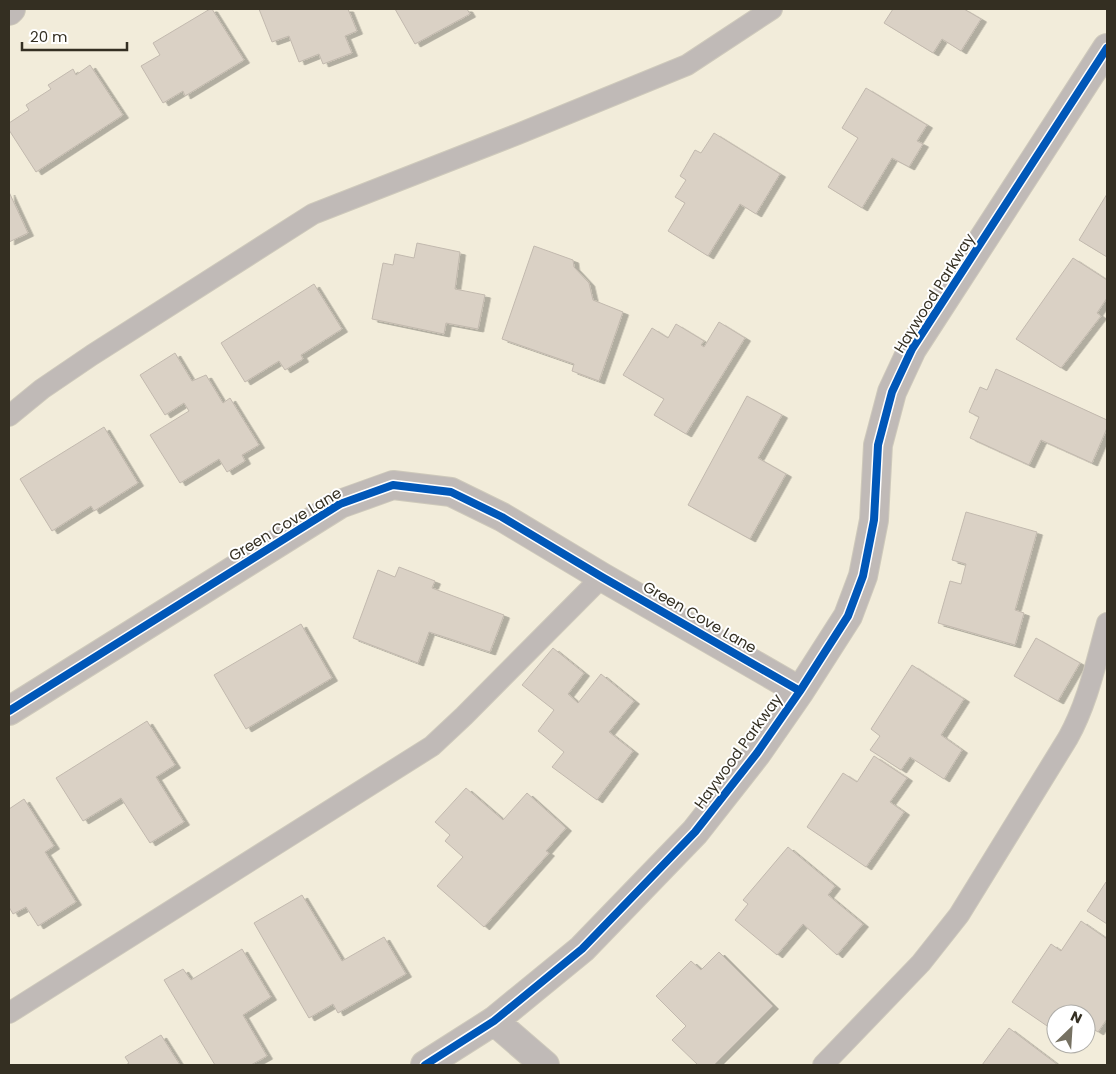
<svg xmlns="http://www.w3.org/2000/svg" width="1116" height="1074" viewBox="0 0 1116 1074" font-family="Poppins,sans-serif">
	<defs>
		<filter id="shadow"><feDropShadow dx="5.5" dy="3" stdDeviation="0" flood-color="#0004"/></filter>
	</defs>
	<rect width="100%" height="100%" fill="#f2ecda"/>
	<path fill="#dad1c5" stroke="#c2b9ae" filter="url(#shadow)" d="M 210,9 L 212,9 L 244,60 L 185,96 L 183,91 L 163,103 L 141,66 L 160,55 L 153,43 Z
		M 259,9 L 348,9 L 357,31 L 345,36 L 352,53 L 323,64 L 319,54 L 299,62 L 289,36 L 272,42 Z
		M 395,9 L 467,9 L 470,14 L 415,44 Z
		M 893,9 L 964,9 L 981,19 L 961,51 L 942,39 L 933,53 L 884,23 Z
		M 90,65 L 123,115 L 36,172 L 9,130 L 9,123 L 29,110 L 26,105 L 51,89 L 48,85 L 73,69 L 76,75 Z
		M 866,88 L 927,125 L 917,141 L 923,144 L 909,167 L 892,158 L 862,208 L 828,187 L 858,138 L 842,128 Z
		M 714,133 L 780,174 L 756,214 L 740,204 L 708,256 L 668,231 L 685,203 L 675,197 L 686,180 L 680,176 L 695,150 L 701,153 Z
		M 9,192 L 28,233 L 9,242 Z
		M 1107,194 L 1107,257 L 1079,240 Z
		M 417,243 L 460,252 L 455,289 L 485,295 L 478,329 L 446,323 L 444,334 L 372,319 L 383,263 L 393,265 L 395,254 L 414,258 Z
		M 534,246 L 573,260 L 574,267 L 589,283 L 593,300 L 623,312 L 599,381 L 572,371 L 574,364 L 502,339 Z
		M 1073,258 L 1107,280 L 1107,298 L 1097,313 L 1101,316 L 1061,368 L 1016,339 Z
		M 314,284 L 342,329 L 301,355 L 303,359 L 285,370 L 279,361 L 245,382 L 221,343 Z
		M 719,322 L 745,338 L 686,434 L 654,415 L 664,399 L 623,375 L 652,328 L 668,338 L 676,324 L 704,341 L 701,345 L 704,347 Z
		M 175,353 L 192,381 L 206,375 L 223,403 L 230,398 L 259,445 L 242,455 L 245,461 L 227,472 L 219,459 L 180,483 L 150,435 L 189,411 L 184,403 L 165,415 L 140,375 Z
		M 996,369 L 1107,420 L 1107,428 L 1092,463 L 1041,440 L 1029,465 L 970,438 L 979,417 L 969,412 L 980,387 L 987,390 Z
		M 747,396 L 782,415 L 758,458 L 786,474 L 750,539 L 688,505 Z
		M 104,427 L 138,483 L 94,511 L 91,506 L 52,531 L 20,479 Z
		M 966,512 L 1037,532 L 1015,610 L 1024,613 L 1015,645 L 938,623 L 950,581 L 961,584 L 966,564 L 952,560 Z
		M 399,567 L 435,581 L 432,588 L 504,615 L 490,652 L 429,632 L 418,663 L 353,638 L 378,570 L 395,577 Z
		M 301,624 L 332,678 L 246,729 L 214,675 Z
		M 1036,638 L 1080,663 L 1058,701 L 1014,676 Z
		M 553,648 L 584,673 L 568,694 L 578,703 L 601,674 L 634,701 L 609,732 L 633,751 L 597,800 L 552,767 L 564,752 L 538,731 L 554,710 L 522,685 Z
		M 912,665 L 964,699 L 941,735 L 962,750 L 944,779 L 910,757 L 901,770 L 870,750 L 880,736 L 871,729 Z
		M 147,721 L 175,765 L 156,777 L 184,822 L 150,843 L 121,798 L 83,821 L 56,778 Z
		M 874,756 L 907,778 L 890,802 L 904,812 L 866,867 L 807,827 L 843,773 L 857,782 Z
		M 466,788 L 503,820 L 527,793 L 566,828 L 546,851 L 549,853 L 484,927 L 437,886 L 463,857 L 445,841 L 450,835 L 435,822 Z
		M 24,799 L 54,846 L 45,852 L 76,902 L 38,926 L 26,907 L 13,914 L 9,907 L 9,809 Z
		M 788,847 L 835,886 L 828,895 L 863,924 L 837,955 L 803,924 L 777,955 L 735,920 L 748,904 L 743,900 Z
		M 1106,882 L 1107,883 L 1107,924 L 1087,911 Z
		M 302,895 L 342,961 L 384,937 L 406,974 L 338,1013 L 333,1004 L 309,1018 L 254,923 Z
		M 1081,921 L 1107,939 L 1107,1019 L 1098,1032 L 1087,1025 L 1086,1026 L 1086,1014 L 1056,1014 L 1056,1032 L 1012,1002 L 1051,944 L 1061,951 Z
		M 242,949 L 271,997 L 243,1015 L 267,1056 L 251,1065 L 215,1065 L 164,980 L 183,969 L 191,980 Z
		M 719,952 L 773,1006 L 714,1065 L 698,1065 L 672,1040 L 686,1026 L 656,996 L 691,961 L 701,970 Z
		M 1009,1028 L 1058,1065 L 982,1065 Z
		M 161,1035 L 180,1065 L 126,1065 L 129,1063 L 125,1057 Z"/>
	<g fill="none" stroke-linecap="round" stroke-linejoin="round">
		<g stroke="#cec9bb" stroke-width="22">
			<path id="lane" d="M 9,416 L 42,389 L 92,355 L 313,214 L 518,134 L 687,65 L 772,9
				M 9,1013 L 432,746 L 464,716 L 602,577
				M 823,1065 L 921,963 L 959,915 L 1068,738 C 1088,702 1096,662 1107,623"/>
		</g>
		<g stroke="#cec9bb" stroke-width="30">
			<path id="street" d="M 9,11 L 11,9
				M 9,711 L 340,504 L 393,485 L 451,492 L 502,517 L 602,577 L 800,691
				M 494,1021 L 545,1065
				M 425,1065 L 494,1021 L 582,949 L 695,832 L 757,753 L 800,691 L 848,616 L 863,576 L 874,520 L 878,445 L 892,392 L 912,349 L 1107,48"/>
		</g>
		<use href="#lane" stroke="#c0bab7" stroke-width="20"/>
		<use href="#street" stroke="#c0bab7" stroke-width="28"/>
		<g stroke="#fff" stroke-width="11">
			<path id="cycleway" d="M 9,711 L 340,504 L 393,485 L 451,492 L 502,517 L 602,577 L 800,691
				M 425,1065 L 494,1021 L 582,949 L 695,832 L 757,753 L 800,691 L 848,616 L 863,576 L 874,520 L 878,445 L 892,392 L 912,349 L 1107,48"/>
		</g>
		<use href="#cycleway" stroke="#0057b8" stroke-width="8"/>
	</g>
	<g text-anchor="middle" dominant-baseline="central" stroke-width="4" stroke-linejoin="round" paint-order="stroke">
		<g font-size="15" fill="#342f22" stroke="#fff">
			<text transform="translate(934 293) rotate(-58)">Haywood Parkway</text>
			<text transform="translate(285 524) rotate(-31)">Green Cove Lane</text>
			<text transform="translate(700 617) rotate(30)">Green Cove Lane</text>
			<text transform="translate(738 751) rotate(-54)">Haywood Parkway</text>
		</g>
	</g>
	<rect width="1116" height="1074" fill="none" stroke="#342f22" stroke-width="20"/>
	<g transform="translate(1071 1029) rotate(25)"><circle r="24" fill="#ffffff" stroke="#aeaca7"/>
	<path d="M0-4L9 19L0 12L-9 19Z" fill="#767162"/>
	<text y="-8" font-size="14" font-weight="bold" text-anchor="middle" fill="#342f22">N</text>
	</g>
	<path d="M22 42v8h105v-8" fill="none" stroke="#342f22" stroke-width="2.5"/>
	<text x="30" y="42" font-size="15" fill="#342f22" stroke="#ffffff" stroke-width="4" paint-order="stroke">20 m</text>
</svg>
